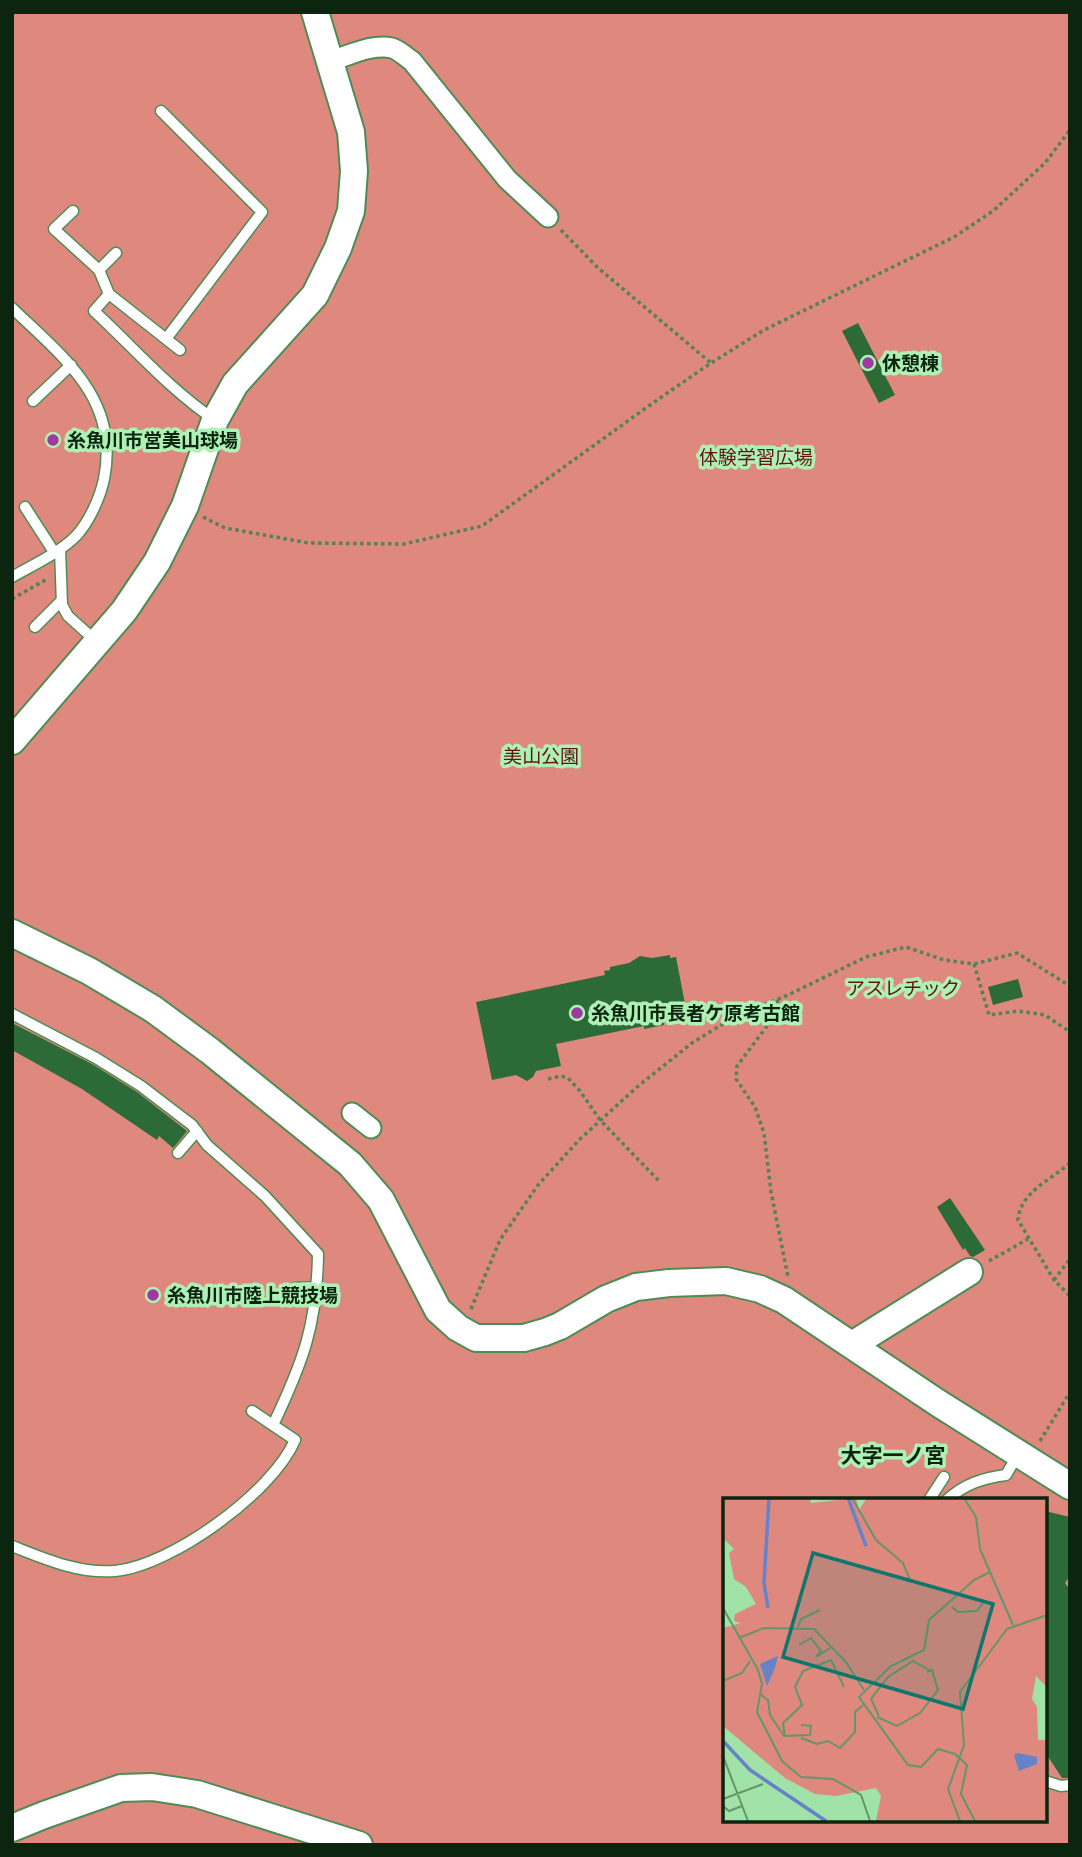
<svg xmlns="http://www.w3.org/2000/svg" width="1082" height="1857" viewBox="0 0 1082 1857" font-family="Helvetica,'Noto Sans JP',sans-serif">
	<rect width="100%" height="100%" fill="#a1e2a8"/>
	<path fill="#de887e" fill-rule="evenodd" d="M 12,12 L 1070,12 L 1070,1845 L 12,1845 ZM 725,1500 L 1045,1500 L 1045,1820 L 725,1820 Z"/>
	<path fill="#2c6b37" d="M 858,323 L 895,395 L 879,403 L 842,331 Z
		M 670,955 L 670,958 L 676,957 L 685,1004 L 661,1010 L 664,1025 L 644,1029 L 644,1026 L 556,1044 L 561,1066 L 536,1071 L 533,1077 L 527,1081 L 516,1075 L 492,1080 L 476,1002 L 605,975 L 604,971 L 610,970 L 610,967 L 629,963 L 640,956 L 652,958 Z
		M 1018,979 L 1023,997 L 993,1005 L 988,987 Z
		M 12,1023 L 92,1064 L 137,1092 L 187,1131 L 173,1148 L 159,1136 L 157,1140 L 82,1089 L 12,1050 Z
		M 950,1198 L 985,1250 L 973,1257 L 970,1256 L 965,1248 L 963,1250 L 937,1207 Z
		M 1045,1511 L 1070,1517 L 1070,1576 L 1065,1583 L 1070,1590 L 1070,1778 L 1062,1778 L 1045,1752 Z"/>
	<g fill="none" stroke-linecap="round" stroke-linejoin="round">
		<g stroke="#4e8c56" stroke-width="13">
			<path id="lane" d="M 161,111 L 262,212 L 166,339
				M 73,211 L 54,229 L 99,270
				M 109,294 L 99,270 L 116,253
				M 12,308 C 63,357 120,399 104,479 C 100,498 89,522 76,536 C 59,553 33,565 12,577
				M 180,350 L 109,294 L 94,311 C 134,348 169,389 215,420
				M 33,401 L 71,365
				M 25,507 L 54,552
				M 60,549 L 62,605 L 68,616 L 97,642
				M 35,627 L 61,601
				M 12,1014 L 96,1058 L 141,1086 L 192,1125 L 207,1145 L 265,1196 L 318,1254 C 317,1325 303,1362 273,1425
				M 178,1153 L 197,1131
				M 295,1288 L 318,1287
				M 929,1500 L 944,1477
				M 947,1500 C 964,1484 983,1478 1006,1475 L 1017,1456
				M 12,1546 C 45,1559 79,1574 115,1571 C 171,1566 273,1492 295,1440 L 252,1411
				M 1045,1781 L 1061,1786 L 1070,1785"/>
		</g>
		<g stroke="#4e8c56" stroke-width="23">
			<path id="street" d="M 330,61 C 348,56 373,43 392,48 C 399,50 406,57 412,61 L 507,179 L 548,217
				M 352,1113 L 371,1128"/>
		</g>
		<g stroke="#4e8c56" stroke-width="30">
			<path id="secondary" d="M 12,741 L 124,611 L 157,562 L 185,506 L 215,420 L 235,384 L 315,295 L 338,248 L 351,211 L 354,171 L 351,132 L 315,12
				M 12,933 L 89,971 L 153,1009 L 210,1051 L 350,1164 L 381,1200 L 438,1310 L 458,1328 L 476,1338 L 524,1338 L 545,1332 L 560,1326 L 606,1299 L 636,1287 L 669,1283 L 726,1281 L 760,1289 L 784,1300 L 938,1403 L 1070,1486
				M 852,1345 L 969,1272
				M 12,1828 L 44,1815 L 121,1788 L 152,1787 L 197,1794 L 359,1845"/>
		</g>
		<path stroke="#55825a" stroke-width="3.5" stroke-dasharray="3.5 3.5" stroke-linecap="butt" d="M 561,230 L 597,267 L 711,363
			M 203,517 L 225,528 L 309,543 L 404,544 L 482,526 L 650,405 L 711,363 L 764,330 L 954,237 L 993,211 L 1045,163 L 1070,130
			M 12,599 L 47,579
			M 974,964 L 989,1015 L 1018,1011 L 1045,1015 L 1070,1032
			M 778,1000 L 770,1022 L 737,1066 L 736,1079 L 755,1107 L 764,1133 L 771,1192 L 788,1277
			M 548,1079 L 561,1076 L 568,1078 L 580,1091 L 600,1120 L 660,1182
			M 1070,1163 C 1051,1180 1020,1192 1018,1220 L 1054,1280 L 1070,1296
			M 989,1261 L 1028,1239
			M 1054,1280 L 1070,1259
			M 471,1309 L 500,1240 L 538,1185 L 579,1140 L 637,1087 L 692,1043 L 734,1017 L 788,995 L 866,957 L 906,947 L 944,960 L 974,964 L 1017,953 L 1070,986
			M 1040,1441 L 1070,1392"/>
		<use href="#lane" stroke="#fff" stroke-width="10"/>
		<use href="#street" stroke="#fff" stroke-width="19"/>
		<use href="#secondary" stroke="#fff" stroke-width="26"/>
	</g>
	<g fill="#9e3a9f" stroke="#aef0b5" stroke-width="2.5">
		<circle cx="868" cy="363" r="7"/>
		<circle cx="53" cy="440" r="7"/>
		<circle cx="577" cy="1013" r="7"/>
		<circle cx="153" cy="1295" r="7"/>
	</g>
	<g text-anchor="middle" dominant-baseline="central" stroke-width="7" stroke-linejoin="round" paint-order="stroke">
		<g font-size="19" font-weight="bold" fill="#0b250f" stroke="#aef0b5" text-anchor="start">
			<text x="882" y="363">休憩棟</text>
			<text x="67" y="440">糸魚川市営美山球場</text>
			<text x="591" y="1013">糸魚川市長者ケ原考古館</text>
			<text x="167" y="1295">糸魚川市陸上競技場</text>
		</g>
		<g font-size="19" fill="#641311" stroke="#aef0b5">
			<text x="756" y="457">体験学習広場</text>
			<text x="541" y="756">美山公園</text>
			<text x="903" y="988">アスレチック</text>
		</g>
		<g font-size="21" font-weight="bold" fill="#0b250f" stroke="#aef0b5">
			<text x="893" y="1455">大字一ノ宮</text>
		</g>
	</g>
	<g transform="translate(723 1498)">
		<rect width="324" height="324" fill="#a1e2a8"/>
		<path d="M 1,0 L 86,0 L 88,5 L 133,0 L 136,12 L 144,0 L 324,0 L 324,189 L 313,178 L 309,201 L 314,209 L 315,242 L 324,242 L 324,323 L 153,323 L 158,298 L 153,290 L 113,298 L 92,296 L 62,280 L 0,228 L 0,130 L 18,125 L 11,123 L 12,116 L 33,106 L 23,89 L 11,81 L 6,55 L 11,51 L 0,40 Z" fill="#de887e"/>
		<path d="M 55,158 L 52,170 L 44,188 L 37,166 ZM 295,255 L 314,259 L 314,266 L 296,273 L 291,257 Z" fill="#6682c9"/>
		<path fill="none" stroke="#6682c9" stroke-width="3.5" d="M 125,0 L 143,48M 45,110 L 41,85 L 46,0M 0,243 L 27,272 L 103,323"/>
		<path fill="none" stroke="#65966b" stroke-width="2" d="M 129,0 L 153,42 L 180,65 L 187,82M 241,0 L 253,19 L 257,51 L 290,127M 229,109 L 235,114 L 254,113 L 262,102M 0,110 L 35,172 L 39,186 L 34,214 L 59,263 L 78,279 L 110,281 L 138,297 L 147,323M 75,129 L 78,121 L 97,112M 16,140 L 41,130 L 91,131 L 123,164 L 141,192M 76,147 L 88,140 L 98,153M 98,153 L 93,159 L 107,150M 0,183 L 19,175 L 27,163M 37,196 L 45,202 L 47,217 L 61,238 L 87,237 L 88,228 L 78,227M 156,218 L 148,201 L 165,179 L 190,163 L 206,172M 154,219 L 174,228 L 197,215 L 215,192 L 209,172 L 204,174M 62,239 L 60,225 L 79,207 L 72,189 L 80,173 L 108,162 L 121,189M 78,240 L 94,246 L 105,243 L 117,250 L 132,234 L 132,214 L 140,207M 0,258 L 25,323M 0,301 L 40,286M 0,308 L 6,313 L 19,308M 237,323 L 225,291 L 241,247 L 237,194 L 284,131 L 324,117M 252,323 L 238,296 L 244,267 L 232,256 L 215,251 L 198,269 L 185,267 L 136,199 L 168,168 L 201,152 L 206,122 L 251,82 L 267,74"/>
		<path fill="#0f766e" fill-opacity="0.15" stroke="#0f766e" stroke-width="3.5" d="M 90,55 L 270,106 L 240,211 L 60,159 Z"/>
		<rect width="324" height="324" fill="none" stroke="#0b250f" stroke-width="3.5"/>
	</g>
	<rect width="1082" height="1857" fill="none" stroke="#0b250f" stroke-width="28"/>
</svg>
